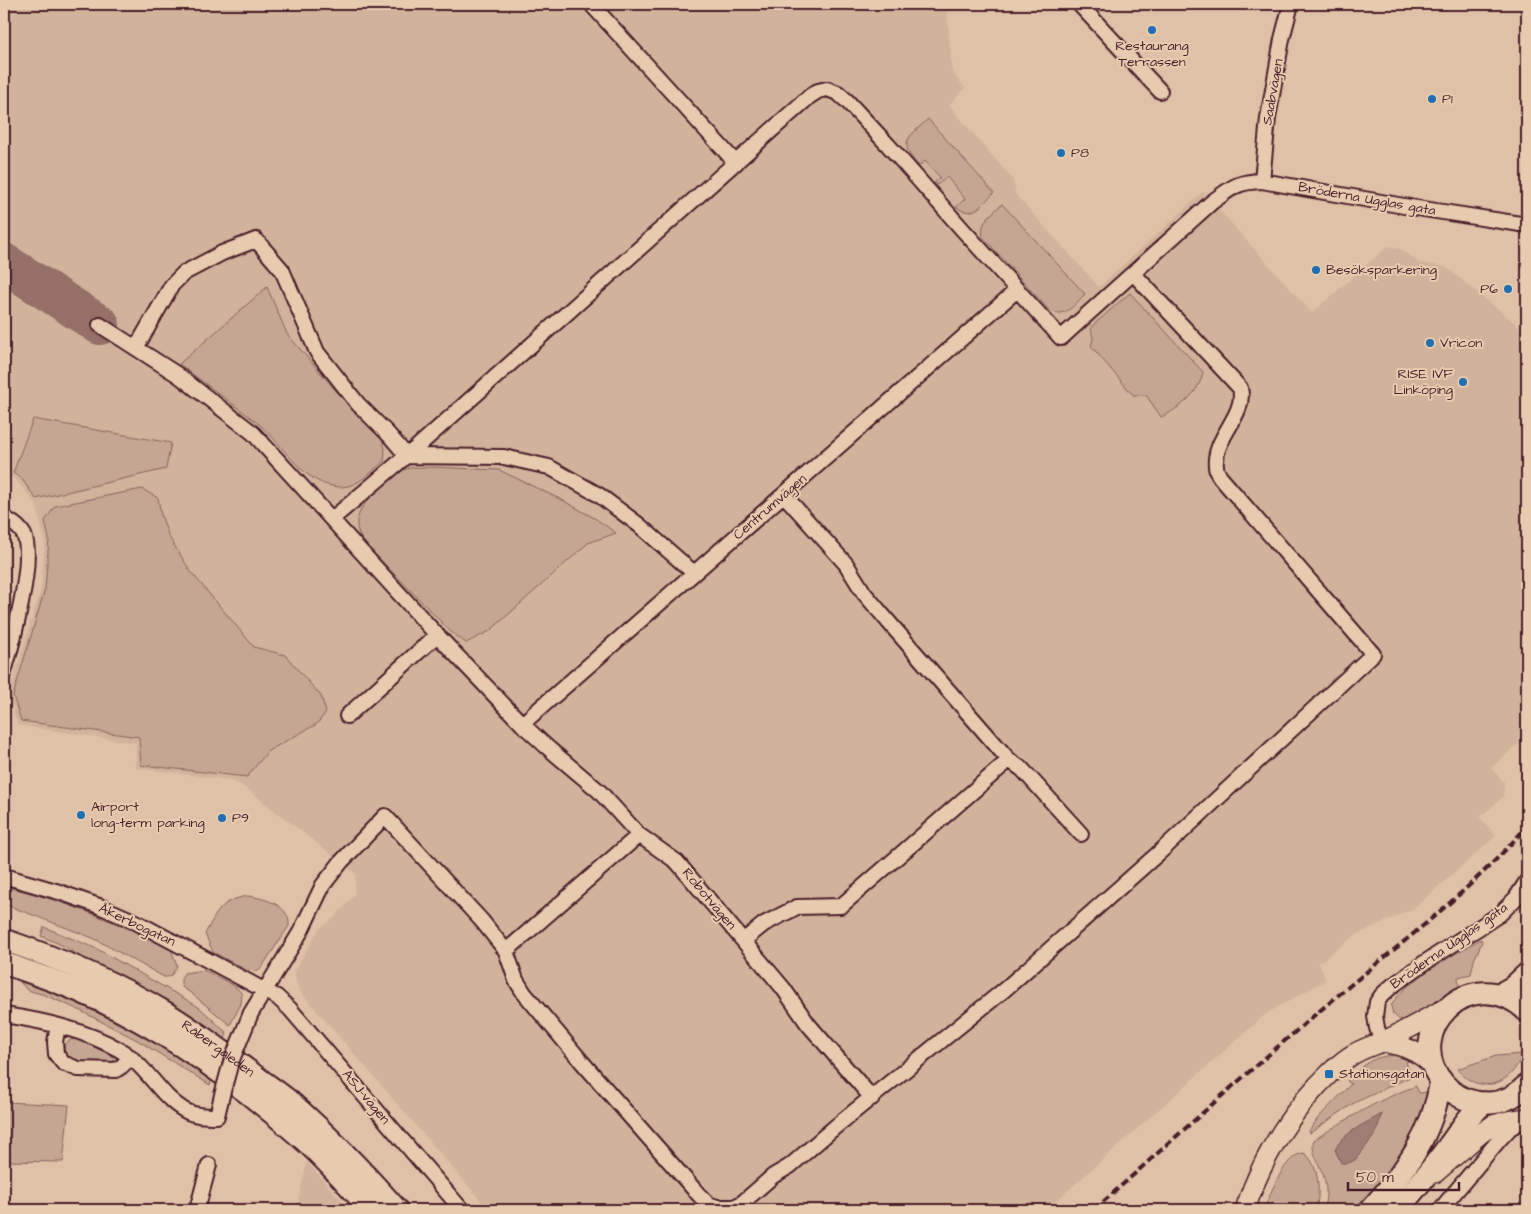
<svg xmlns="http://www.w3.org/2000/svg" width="1531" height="1214" viewBox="0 0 1531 1214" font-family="'Architects Daughter',sans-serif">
	<rect width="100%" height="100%" fill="#dec1a6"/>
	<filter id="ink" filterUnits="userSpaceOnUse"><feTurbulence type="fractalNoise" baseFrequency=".02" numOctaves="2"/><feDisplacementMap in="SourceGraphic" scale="10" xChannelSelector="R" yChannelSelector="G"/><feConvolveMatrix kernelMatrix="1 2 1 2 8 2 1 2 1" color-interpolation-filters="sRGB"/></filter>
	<g filter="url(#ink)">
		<path fill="#d1b39b" d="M 4,4 L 967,4 L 960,8 L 947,11 L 952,72 L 965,88 L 949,105 L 1013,180 L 1016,195 L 1099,287 L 1203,192 L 1312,313 L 1388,246 L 1401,249 L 1419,263 L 1446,267 L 1527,333 L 1527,736 L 1491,768 L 1504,782 L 1503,797 L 1480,817 L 1496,836 L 1414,908 L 1354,936 L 1319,963 L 1326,980 L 1267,1013 L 1046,1210 L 489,1210 L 298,989 L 294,971 L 319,929 L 334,918 L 354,895 L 356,874 L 247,789 L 231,780 L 136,768 L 136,743 L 17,725 L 9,694 L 41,589 L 45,542 L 36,505 L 16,479 L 4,474 Z
			M 307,1162 L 350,1210 L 296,1210 Z"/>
		<path fill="#c5a692" stroke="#88625e" d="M 928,119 L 994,193 C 981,205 974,219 956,207 L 965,199 L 947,177 L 937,185 L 934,183 L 940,177 L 925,161 L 919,166 C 897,142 908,138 928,119 Z
			M 1002,204 L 1085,294 C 1074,305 1066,318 1050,311 L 983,237 C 980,220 991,215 1002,204 Z
			M 267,287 L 287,334 L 337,392 L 382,439 L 385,449 L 384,461 C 372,471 359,486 342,487 C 305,488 284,445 259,424 C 233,404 206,384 179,364 Z
			M 1130,293 L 1203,372 C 1200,393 1179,409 1161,417 L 1146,395 L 1133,395 L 1091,346 L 1093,339 L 1091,327 Z
			M 33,419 L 171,443 L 166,469 L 36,499 L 21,478 L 13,473 Z
			M 431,467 L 499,470 L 564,501 L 596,519 L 616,533 L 588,543 L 490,631 L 466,643 L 450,631 L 365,544 C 346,520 364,503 382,486 C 389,480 395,473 404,470 C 411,466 422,468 431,467 Z
			M 142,489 L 158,498 L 161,515 L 169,537 L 191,572 L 254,647 L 285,655 L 321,696 L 326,712 L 317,724 L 268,751 L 247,777 L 141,765 L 139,737 L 21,721 L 13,696 L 45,589 L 49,539 L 45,521 L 55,506 Z
			M 4,886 C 62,900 117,922 171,949 L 177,966 C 173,972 172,978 164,977 L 93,938 L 4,904 Z
			M 248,896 C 264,898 291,905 289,926 L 260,970 L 256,971 L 246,970 L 213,952 L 205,934 C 217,912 221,900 248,896 Z
			M 44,927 L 97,949 L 187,1000 L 200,1008 L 227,1033 L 225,1039 L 171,1004 L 93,965 L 64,946 L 41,936 Z
			M 1481,939 L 1482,942 L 1474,960 L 1471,974 L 1458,977 L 1459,986 L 1416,1015 L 1410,1018 L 1400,1020 L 1393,1014 L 1391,1006 C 1403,982 1457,953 1481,939 Z
			M 204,970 L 235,986 L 242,994 L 241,1004 L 230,1025 L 191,993 L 183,988 L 181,984 L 181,979 L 184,973 Z
			M 20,982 C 44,986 66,997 88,1008 C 131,1029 173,1052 212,1079 L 210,1085 L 137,1040 L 77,1009 L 45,995 L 27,990 Z
			M 76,1039 L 90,1045 L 122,1061 C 107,1066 75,1066 64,1053 C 63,1044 67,1040 76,1039 Z
			M 1522,1054 C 1512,1086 1479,1096 1457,1069 L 1496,1056 Z
			M 1395,1055 L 1413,1059 L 1406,1062 L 1412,1076 L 1354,1103 L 1310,1133 L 1309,1131 L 1319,1117 L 1351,1084 L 1347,1081 C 1365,1064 1370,1057 1395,1055 Z
			M 1416,1086 L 1419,1093 L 1428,1092 L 1421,1117 L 1412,1140 L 1380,1185 L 1356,1210 L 1323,1210 C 1326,1201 1327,1191 1325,1182 C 1323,1169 1309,1151 1314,1140 C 1347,1119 1379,1099 1416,1086 Z
			M 4,1102 L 69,1105 L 63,1162 L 4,1161 Z
			M 1304,1153 C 1320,1164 1320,1194 1316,1210 L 1264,1210 C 1270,1194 1285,1154 1304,1153 Z"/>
		<path fill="#a17e74" stroke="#7e5857" d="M 1382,1114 L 1375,1135 L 1355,1160 L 1349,1163 L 1341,1163 L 1335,1150 C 1343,1132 1365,1124 1382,1114 Z"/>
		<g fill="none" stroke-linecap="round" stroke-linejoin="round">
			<path stroke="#947068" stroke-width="40" d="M 4,263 L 100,325"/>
			<g stroke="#4a1f2b" stroke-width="18">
				<path id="street" d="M 591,4 L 736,163
					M 1079,4 L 1160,91
					M 1262,181 L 1268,118 L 1282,39 L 1291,4
					M 100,325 L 178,375 L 253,433 L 437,635 L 522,724 L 547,747 L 599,791 L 639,835 L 677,862 L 783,988 L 808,1024 L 872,1098
					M 136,348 L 172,285 L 184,273 L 222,253 L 256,240 L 282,270 L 317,352 L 358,404 L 389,435 L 407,456 L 504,457 L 549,467 L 599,495 L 639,525 L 694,573
					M 4,518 C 12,522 20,527 24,535 C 35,560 12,645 4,672
					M 332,519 L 417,447 L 810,96 L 818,91 L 827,89 L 838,93 L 847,101 L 888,145 L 963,230 L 1061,338 L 1212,202 C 1233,187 1236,182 1262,181 L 1404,206 L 1527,225
					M 347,716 L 437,635
					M 522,724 L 1017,290
					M 1009,760 L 1022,769 L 1081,834
					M 4,876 L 59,892 L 99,906 L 136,922 L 277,997 L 290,1009 L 462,1210
					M 744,940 L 764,924 L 797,907 L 841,906 L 1009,760 L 892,626 L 864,593 L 846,564 L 784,495
					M 506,951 L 639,835
					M 251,1013 L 301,931 L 323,885 L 341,862 L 385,816 L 482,921 L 506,951 L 516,980 L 524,993 L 582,1062 L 699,1195 L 708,1204 L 717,1207 L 734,1207 L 742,1203 L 773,1176 L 790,1166 L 835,1127 L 1004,990 L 1161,851 L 1373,654 L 1220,477 C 1218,474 1216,470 1216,466 C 1213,437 1247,415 1240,388 L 1133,273
					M 4,1015 C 44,1021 85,1030 120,1050 C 147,1066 160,1096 184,1110 C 194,1116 206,1116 217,1116 L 222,1095
					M 58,1026 L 55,1042 L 56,1054 L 63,1063 L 78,1069 L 116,1070 L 122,1066 L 131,1057
					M 1382,1042 L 1377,1028 L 1375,1016 L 1377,1002 L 1382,995 L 1392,986 L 1424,963 L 1500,914 L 1516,898 L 1527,881
					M 197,1210 L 209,1165
					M 1440,1210 L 1499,1140 L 1510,1128 L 1522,1121"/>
			</g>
			<g stroke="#4a1f2b" stroke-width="22">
				<path id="secondary" d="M 1382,1042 C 1403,1046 1418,1050 1433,1066
					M 1435,1173 L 1480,1134 L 1493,1125 L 1508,1121 L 1527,1118
					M 1245,1210 C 1260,1163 1285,1121 1318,1085 C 1328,1075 1337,1065 1349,1057 C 1360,1049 1372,1046 1384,1041 C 1406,1031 1427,1018 1448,1007"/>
			</g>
			<g stroke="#4a1f2b" stroke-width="25">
				<g id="primary">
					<path id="s1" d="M 4,940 C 60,959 115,982 166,1013 C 196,1031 223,1052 250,1072 C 265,1084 282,1094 296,1107 C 332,1139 365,1174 397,1210"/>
					<path d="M 4,963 C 29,972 54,980 79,991 C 161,1026 236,1080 303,1139 C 327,1160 349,1186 371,1210"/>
					<path d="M 1500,994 L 1514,986 L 1527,974"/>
					<path d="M 1527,1011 C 1470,958 1400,1033 1443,1083 C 1452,1093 1463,1100 1476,1102 C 1496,1106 1513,1099 1527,1085"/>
					<path d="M 1370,1210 C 1406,1171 1433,1134 1441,1080"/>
					<path d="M 1397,1210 C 1416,1189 1433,1167 1450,1144 C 1461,1129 1469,1115 1484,1103"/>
				</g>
			</g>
			<use href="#street" stroke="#e7cbae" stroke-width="14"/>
			<use href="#secondary" stroke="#e7cbae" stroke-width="19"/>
			<use href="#primary" stroke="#e7cbae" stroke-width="21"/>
			<path stroke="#4a1f2b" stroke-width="4" stroke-dasharray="8 4" stroke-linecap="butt" d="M 1094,1210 C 1176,1137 1257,1063 1341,993 C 1406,939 1472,890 1527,826"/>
			<g stroke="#4a1f2b" stroke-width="18" stroke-linecap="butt">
				<path id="street-bridge" d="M 222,1095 L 231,1062 L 251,1013"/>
			</g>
			<use href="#street-bridge" stroke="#e7cbae" stroke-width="14"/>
		</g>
	</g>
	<g fill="#1f6fb2" stroke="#e7cbae" stroke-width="2">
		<circle cx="1152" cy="30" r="5"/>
		<circle cx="1432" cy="99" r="5"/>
		<circle cx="1061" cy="153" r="5"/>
		<circle cx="1316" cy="270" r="5"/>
		<circle cx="1508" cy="289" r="5"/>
		<circle cx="1430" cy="343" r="5"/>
		<circle cx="1463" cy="382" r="5"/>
		<circle cx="81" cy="815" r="5"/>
		<circle cx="222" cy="818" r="5"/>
		<rect x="1324" y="1069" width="10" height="10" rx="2.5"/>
	</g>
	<g text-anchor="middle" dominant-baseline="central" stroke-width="4" stroke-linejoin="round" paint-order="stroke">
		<g font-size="14" fill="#4a1f2b" stroke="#e7cbae" text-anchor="start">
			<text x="1152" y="46" text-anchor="middle">Restaurang<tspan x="1152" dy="16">Terrassen</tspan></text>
			<text x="1442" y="99">P1</text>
			<text x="1071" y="153">P8</text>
			<text x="1326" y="270">Besöksparkering</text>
			<text x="1498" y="289" text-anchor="end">P6</text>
			<text x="1440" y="343">Vricon</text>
			<text x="1453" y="374" text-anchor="end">RISE IVF<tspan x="1453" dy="16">Linköping</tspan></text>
			<text x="91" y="807">Airport<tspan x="91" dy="16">long-term parking</tspan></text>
			<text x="232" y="818">P9</text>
			<text x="1339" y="1074">Stationsgatan</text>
		</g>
		<g font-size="14" fill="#4a1f2b" stroke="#e7cbae">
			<text transform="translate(1273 92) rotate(-80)">Saabvägen</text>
			<text transform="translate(1367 199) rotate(10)">Bröderna Ugglas gata</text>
			<text transform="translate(770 507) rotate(-41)">Centrumvägen</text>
			<text transform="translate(709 899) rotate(50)">Robotvägen</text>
			<text transform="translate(137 925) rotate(25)">Åkerbogatan</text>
			<text transform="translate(1449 946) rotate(-35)">Bröderna Ugglas gata</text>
			<text stroke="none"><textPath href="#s1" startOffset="241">Råbergaleden</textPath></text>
			<text transform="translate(366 1097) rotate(50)">ASJ-vägen</text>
		</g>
	</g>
	<rect width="1531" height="1214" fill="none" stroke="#e7cbae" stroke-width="20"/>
	<rect x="10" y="10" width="1511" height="1194" fill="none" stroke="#4a1f2b" stroke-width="2" filter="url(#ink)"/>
	<path d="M1348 1182v8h111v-8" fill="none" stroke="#4a1f2b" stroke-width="2.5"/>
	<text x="1356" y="1182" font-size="15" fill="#4a1f2b" stroke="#e7cbae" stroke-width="4" paint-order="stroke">50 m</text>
</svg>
